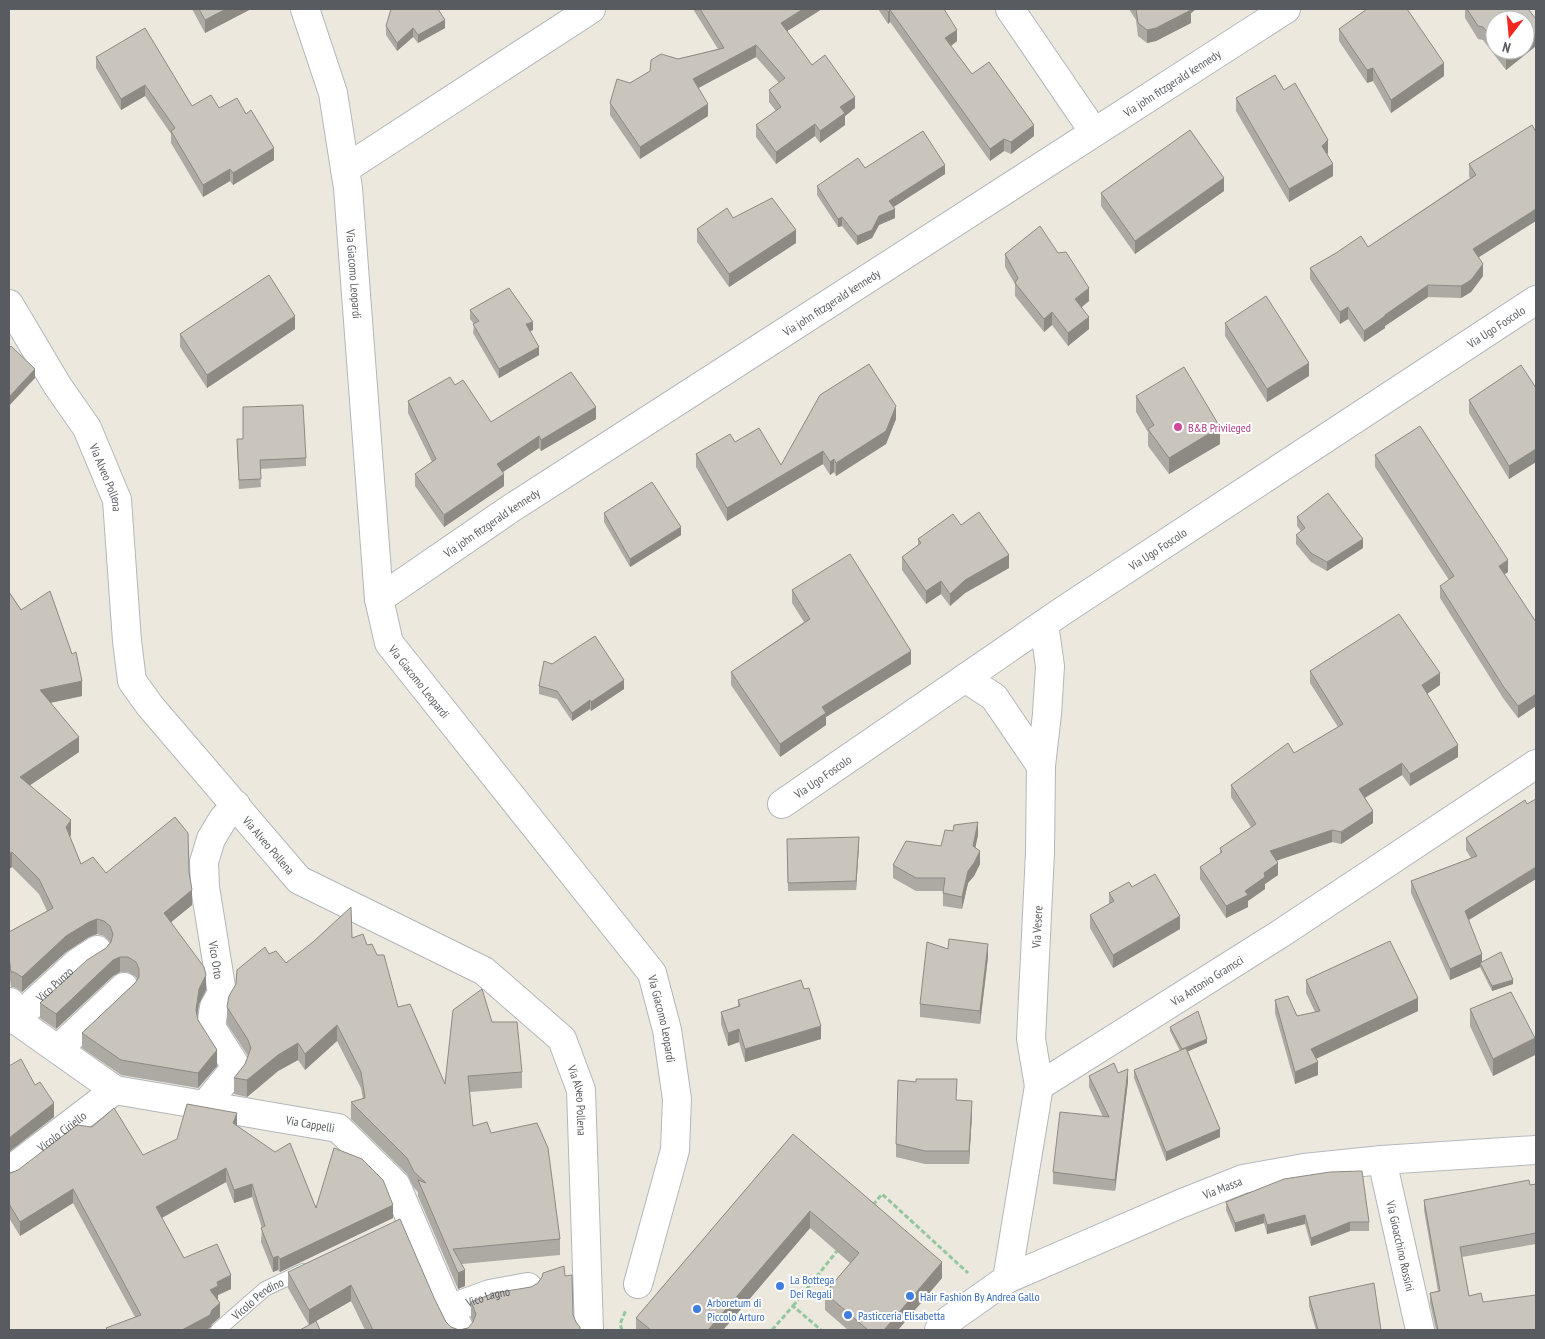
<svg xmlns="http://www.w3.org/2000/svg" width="1545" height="1339" viewBox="0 0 1545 1339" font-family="'PT Sans Narrow',sans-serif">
	<rect width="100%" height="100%" fill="#ece8de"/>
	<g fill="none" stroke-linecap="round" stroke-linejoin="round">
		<g stroke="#b2b6bb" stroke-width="16">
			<g id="lane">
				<path id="s1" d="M 218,1330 L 265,1289 L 303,1271"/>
			</g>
		</g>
		<g stroke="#b2b6bb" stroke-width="30">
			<g id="street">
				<path id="s2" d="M 305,9 L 333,93 L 348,188 L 379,599 L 389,643 L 652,973 L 667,1030 L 677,1099 L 675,1150 L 638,1284"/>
				<path d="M 1010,9 L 1094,132"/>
				<path d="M 345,169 L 591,9"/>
				<path id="s3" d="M 9,304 L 57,385 L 87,428 L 117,500 L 127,641 L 132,681 L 150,706 L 299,880 L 484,971 L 562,1039 L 581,1090 L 589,1330"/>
				<path id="s4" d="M 379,599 L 510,509 L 1286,9"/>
				<path d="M 965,678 L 994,697 L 1041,766"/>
				<path id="s5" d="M 782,804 L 1064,610 L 1536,300"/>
				<path id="s6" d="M 10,1002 L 15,1020 L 77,963 L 97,950"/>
				<path id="s7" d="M 9,1015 L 115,1090 L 338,1128 L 396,1185 L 449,1309 L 460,1330"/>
				<path d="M 58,1049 L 124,987"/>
				<path id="s8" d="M 1039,1086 L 1031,1039 L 1040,852 L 1041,766 L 1047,714 L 1050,666 L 1044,624"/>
				<path d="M 205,1105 L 231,1073 L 235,1065 L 211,1027 L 214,1007 L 222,993 L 205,887 L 204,862 L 211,839 L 223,819 L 236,805"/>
				<path id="s9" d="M 1382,1160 L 1420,1330"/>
				<path id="s10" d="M 9,1171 L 115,1090"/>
				<path id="s11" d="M 1007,1279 L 1039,1086 L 1280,934 L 1536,764"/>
				<path id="s12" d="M 449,1309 L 490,1294 L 528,1287"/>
			</g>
		</g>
		<g stroke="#b5b9bf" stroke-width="30">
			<g id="secondary">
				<path id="s13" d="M 939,1330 L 949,1320 L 1007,1279 L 1180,1204 L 1243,1179 L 1304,1168 L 1382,1160 L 1536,1150"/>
			</g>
		</g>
		<path stroke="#92c79f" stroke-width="3" stroke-dasharray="5 2.5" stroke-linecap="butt" d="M 873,1205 L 882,1194 L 968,1273
			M 793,1306 L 837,1251
			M 622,1330 L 620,1324 L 626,1310
			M 772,1330 L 793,1306 L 821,1330"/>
		<use href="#lane" stroke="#fff" stroke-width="14"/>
		<use href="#street" stroke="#fff" stroke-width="28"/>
		<use href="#secondary" stroke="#fff" stroke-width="28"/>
	</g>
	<path fill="#ada9a3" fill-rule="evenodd" d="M 192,9 L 251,9 L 205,33 Z
		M 693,9 L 822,9 L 787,31 L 812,65 L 855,108 L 845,116 L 845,125 L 820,143 L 815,136 L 776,164 L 756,137 L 756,125 L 776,111 L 769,102 L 769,90 L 779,83 L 756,57 L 698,88 L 708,116 L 640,159 L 610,115 L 610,103 L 630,83 L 678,59 L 718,49 Z
		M 878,9 L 944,9 L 957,41 L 951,46 L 972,74 L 1034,136 L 1011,154 L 1004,151 L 990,161 L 890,22 L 888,24 Z
		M 1129,9 L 1196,9 L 1191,13 L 1191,23 L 1156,41 L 1147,43 L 1138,36 L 1136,20 Z
		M 1465,9 L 1528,9 L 1536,19 L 1536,46 L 1506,70 L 1483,40 L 1478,39 L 1465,18 ZM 1495,20 L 1525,20 L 1525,50 L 1495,50 Z
		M 386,26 L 445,28 L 418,43 L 413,37 L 397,51 L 386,35 Z
		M 1339,29 L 1444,76 L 1391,113 L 1373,81 L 1367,83 L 1339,41 Z
		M 96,57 L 192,106 L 219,108 L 274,160 L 233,185 L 230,181 L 203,197 L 171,143 L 171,134 L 145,96 L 121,110 L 96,68 Z
		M 1284,90 L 1328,153 L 1327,154 L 1333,176 L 1289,202 L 1236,111 L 1236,98 Z
		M 1532,125 L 1479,258 L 1483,276 L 1471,292 L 1461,298 L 1428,297 L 1385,326 L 1385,328 L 1364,342 L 1348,319 L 1340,324 L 1310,279 L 1310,268 L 1368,247 L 1470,178 L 1469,176 L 1469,164 Z
		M 865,168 L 945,174 L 893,207 L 895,218 L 879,225 L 872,238 L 857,245 L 842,226 L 838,227 L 817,195 L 817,186 Z
		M 1224,191 L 1135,254 L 1101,206 L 1101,193 Z
		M 733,218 L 796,243 L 729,287 L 697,242 L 697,229 Z
		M 1005,254 L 1089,301 L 1082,307 L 1089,329 L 1068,346 L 1052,325 L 1044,332 L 1015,296 L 1015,284 L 1005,267 Z
		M 470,310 L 533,330 L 530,331 L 539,355 L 499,378 L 473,333 L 474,324 L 470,319 Z
		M 1225,323 L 1309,376 L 1267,402 L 1225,336 Z
		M 295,329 L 207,388 L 180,347 L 180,334 Z
		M 455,385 L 491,422 L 596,419 L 541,451 L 539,448 L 503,472 L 504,486 L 444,527 L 415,486 L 415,474 L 432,462 L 408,413 L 408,401 Z
		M 1536,388 L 1536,462 L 1509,479 L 1469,413 L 1469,400 Z
		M 1136,396 L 1220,444 L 1169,474 L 1148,446 L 1148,432 L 1136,412 Z
		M 896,419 L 886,444 L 836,476 L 834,472 L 830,475 L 823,464 L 727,521 L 696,467 L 696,454 L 735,442 L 781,465 Z
		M 237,439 L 306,458 L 306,466 L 260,469 L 261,487 L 239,489 Z
		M 1375,455 L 1508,572 L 1504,574 L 1536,622 L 1536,706 L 1518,718 L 1503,698 L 1440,598 L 1440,586 L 1449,580 L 1375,467 Z
		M 604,513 L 681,535 L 630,567 L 604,522 Z
		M 1297,517 L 1363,548 L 1327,571 L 1311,562 L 1296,544 L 1296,535 L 1301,531 L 1297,526 Z
		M 961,525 L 1009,568 L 965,593 L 950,606 L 941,594 L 926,604 L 902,570 L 902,557 L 918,546 L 918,539 Z
		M 792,590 L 911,664 L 826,717 L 826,725 L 780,757 L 731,685 L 731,672 L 804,622 L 792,603 Z
		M 9,592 L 82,696 L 50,703 L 79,752 L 30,785 L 71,835 L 70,837 L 81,864 L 106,873 L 189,872 L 192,905 L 171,922 L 206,990 L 199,1004 L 197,1016 L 198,1020 L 217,1066 L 198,1088 L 121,1075 L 82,1048 L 82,1033 L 135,983 L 137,980 L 136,977 L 128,972 L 120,972 L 113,976 L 56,1029 L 40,1018 L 40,1003 L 106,948 L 110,942 L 104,936 L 97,934 L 89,937 L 66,952 L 22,992 L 14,987 L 11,987 L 9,972 L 9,932 L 47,911 L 39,894 L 12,867 L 9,869 Z
		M 1310,671 L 1440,685 L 1427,694 L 1458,757 L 1410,786 L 1402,775 L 1365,798 L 1373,823 L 1341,844 L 1332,842 L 1276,860 L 1278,875 L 1265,884 L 1265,889 L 1248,901 L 1248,907 L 1226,918 L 1200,879 L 1200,867 L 1220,854 L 1220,848 L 1251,827 L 1231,797 L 1231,785 L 1294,753 L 1338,727 L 1310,683 Z
		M 539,686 L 624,689 L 591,711 L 590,709 L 572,721 L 557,699 L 539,694 Z
		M 978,835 L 975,847 L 980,864 L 974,876 L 968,883 L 962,909 L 943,906 L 943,891 L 916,891 L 893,878 L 893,865 L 941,846 Z
		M 1466,838 L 1536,879 L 1469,920 L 1482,962 L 1513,984 L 1492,991 L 1480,967 L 1450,980 L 1411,893 L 1411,881 L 1471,858 L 1466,850 Z
		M 787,839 L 859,845 L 856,890 L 788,891 Z
		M 1109,893 L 1180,929 L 1113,968 L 1090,928 L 1090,915 L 1109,904 Z
		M 352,938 L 367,945 L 398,1007 L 445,1084 L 492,1022 L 522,1072 L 522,1088 L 470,1092 L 473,1126 L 491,1133 L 560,1239 L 560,1255 L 462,1264 L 465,1286 L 458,1289 L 418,1196 L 418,1192 L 414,1188 L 407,1174 L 351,1119 L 351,1102 L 363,1099 L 361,1088 L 337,1041 L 305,1070 L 298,1060 L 278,1071 L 247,1097 L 234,1094 L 234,1078 L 245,1064 L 248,1056 L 227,1024 L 227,1007 L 269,954 L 286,963 Z
		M 948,949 L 988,957 L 980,1024 L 920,1017 L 920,1004 Z
		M 1306,980 L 1418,1011 L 1316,1059 L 1318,1075 L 1295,1084 L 1275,1013 L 1275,1000 L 1297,1016 L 1315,1012 L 1306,993 Z
		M 804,989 L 821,1039 L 745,1062 L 739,1042 L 728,1046 L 721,1024 L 721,1012 L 738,1006 L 738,1000 Z
		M 1470,1009 L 1535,1055 L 1493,1076 L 1470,1026 Z
		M 1170,1027 L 1207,1043 L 1188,1051 L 1220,1137 L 1166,1161 L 1134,1078 L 1134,1070 L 1180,1051 L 1170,1031 Z
		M 1118,1073 L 1128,1081 L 1115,1191 L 1053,1184 L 1053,1172 L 1103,1117 L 1089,1087 L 1089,1076 Z
		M 957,1100 L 972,1114 L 969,1164 L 925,1164 L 896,1157 L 896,1144 Z
		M 237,1126 L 316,1208 L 393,1218 L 280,1272 L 278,1270 L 273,1272 L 261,1242 L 262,1228 L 252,1197 L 234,1203 L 226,1182 L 162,1218 L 184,1258 L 231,1289 L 218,1295 L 217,1300 L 220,1317 L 212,1324 L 210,1328 L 206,1330 L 106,1330 L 106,1328 L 135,1317 L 73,1203 L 20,1236 L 9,1218 L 9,1172 L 143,1155 Z
		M 793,1134 L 942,1278 L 898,1330 L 848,1330 L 825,1310 L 825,1293 L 850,1263 L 810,1228 L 723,1330 L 636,1330 L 636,1318 Z
		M 1536,1184 L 1536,1244 L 1462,1257 L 1469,1296 L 1483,1302 L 1536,1330 L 1436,1330 L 1430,1303 L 1430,1293 L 1438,1291 L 1424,1210 L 1424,1200 Z
		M 1226,1202 L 1369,1222 L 1369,1231 L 1350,1231 L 1311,1246 L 1305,1224 L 1267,1234 L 1264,1223 L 1235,1232 L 1226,1210 Z
		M 288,1272 L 435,1300 L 446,1322 L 451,1327 L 459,1330 L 468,1328 L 473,1323 L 471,1318 L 471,1302 L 531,1287 L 565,1276 L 573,1315 L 576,1322 L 580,1330 L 365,1330 L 351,1301 L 309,1325 L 288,1288 Z
		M 1309,1297 L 1381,1330 L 1316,1330 L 1309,1306 Z"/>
	<path fill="#8d8a84" d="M 226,9 L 251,9 L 205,33 L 205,20 Z
		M 803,9 L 822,9 L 781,35 L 781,23 Z
		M 1186,9 L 1196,9 L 1191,13 L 1191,23 L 1156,41 L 1147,43 L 1147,30 Z
		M 890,10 L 890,22 L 888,24 L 888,12 Z
		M 445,20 L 445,28 L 418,43 L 418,35 Z
		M 413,28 L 413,37 L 397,51 L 397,43 Z
		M 957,30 L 957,41 L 945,50 L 945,38 Z
		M 1536,33 L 1536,46 L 1506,70 L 1506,57 L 1515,50 L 1525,50 L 1525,42 Z
		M 756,45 L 756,57 L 693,91 L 693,79 Z
		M 1444,63 L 1444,76 L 1391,113 L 1391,100 Z
		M 1373,68 L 1373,81 L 1367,83 L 1367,70 Z
		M 145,85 L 145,96 L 121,110 L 121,99 Z
		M 855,97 L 855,108 L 845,116 L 845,125 L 820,143 L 820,131 L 840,107 Z
		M 708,104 L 708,116 L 640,159 L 640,147 Z
		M 815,124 L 815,136 L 776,164 L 776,152 Z
		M 1034,125 L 1034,136 L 1011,154 L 1011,142 Z
		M 1004,139 L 1004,151 L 990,161 L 990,149 Z
		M 1328,140 L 1328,153 L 1322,159 L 1322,146 Z
		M 274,148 L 274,160 L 233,185 L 233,173 Z
		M 1333,164 L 1333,176 L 1289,202 L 1289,189 Z
		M 945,165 L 945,174 L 889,210 L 889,201 Z
		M 230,169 L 230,181 L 203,197 L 203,185 Z
		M 1224,178 L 1224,191 L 1135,254 L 1135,241 Z
		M 895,209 L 895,218 L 879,225 L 872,238 L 857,245 L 857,236 L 879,216 Z
		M 1536,209 L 1536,221 L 1473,261 L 1473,249 Z
		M 842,217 L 842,226 L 838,227 L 838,219 Z
		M 796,230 L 796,243 L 729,287 L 729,274 Z
		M 1483,264 L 1483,276 L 1471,292 L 1461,298 L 1461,286 Z
		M 1428,285 L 1428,297 L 1385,326 L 1385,328 L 1364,342 L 1364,331 L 1385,315 Z
		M 1089,288 L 1089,301 L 1075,312 L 1075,299 Z
		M 1348,307 L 1348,319 L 1340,324 L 1340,312 Z
		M 1052,312 L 1052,325 L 1044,332 L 1044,319 Z
		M 295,316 L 295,329 L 207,388 L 207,375 Z
		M 1089,317 L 1089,329 L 1068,346 L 1068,333 Z
		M 533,322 L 533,330 L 526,333 L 526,324 Z
		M 539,347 L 539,355 L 499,378 L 499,369 Z
		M 1309,363 L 1309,376 L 1267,402 L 1267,389 Z
		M 35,369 L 35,378 L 9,406 L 9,397 Z
		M 896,406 L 896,419 L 886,444 L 836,476 L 836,463 Z
		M 596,407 L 596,419 L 541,451 L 541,440 Z
		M 1220,427 L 1220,444 L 1169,474 L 1169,458 Z
		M 539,436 L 539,448 L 497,476 L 497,464 Z
		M 1536,449 L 1536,462 L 1509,479 L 1509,466 Z
		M 823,451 L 823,464 L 727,521 L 727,508 Z
		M 834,459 L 834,472 L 830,475 L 830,462 Z
		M 504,474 L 504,486 L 444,527 L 444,515 Z
		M 681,527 L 681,535 L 630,567 L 630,559 Z
		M 1363,539 L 1363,548 L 1327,571 L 1327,562 Z
		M 1009,555 L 1009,568 L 965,593 L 950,606 L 950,594 L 965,580 Z
		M 1508,560 L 1508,572 L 1499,578 L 1499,566 Z
		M 941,581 L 941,594 L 926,604 L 926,591 Z
		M 911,651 L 911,664 L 826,717 L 826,725 L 780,757 L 780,744 L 822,707 Z
		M 1440,673 L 1440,685 L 1422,697 L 1422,685 Z
		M 624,680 L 624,689 L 591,711 L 591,702 Z
		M 82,681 L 82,696 L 40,705 L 40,690 Z
		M 1536,694 L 1536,706 L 1518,718 L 1518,706 Z
		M 590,700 L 590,709 L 572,721 L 572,713 Z
		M 79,737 L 79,752 L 20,792 L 20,777 Z
		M 1458,745 L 1458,757 L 1410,786 L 1410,774 Z
		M 1402,763 L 1402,775 L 1359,801 L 1359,789 Z
		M 1373,811 L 1373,823 L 1341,844 L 1341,832 Z
		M 71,820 L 71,835 L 66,842 L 66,827 Z
		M 978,822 L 978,835 L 973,859 L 973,846 Z
		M 1332,830 L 1332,842 L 1270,863 L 1270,851 Z
		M 859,837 L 859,845 L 856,890 L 856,881 Z
		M 980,851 L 980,864 L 974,876 L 968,883 L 962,909 L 962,897 L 968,871 Z
		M 12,852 L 12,867 L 9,869 L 9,854 Z
		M 1278,863 L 1278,875 L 1265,884 L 1265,889 L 1248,901 L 1248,907 L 1226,918 L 1226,906 L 1245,891 L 1264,873 Z
		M 1536,867 L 1536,879 L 1465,922 L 1465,911 Z
		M 192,890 L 192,905 L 164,928 L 164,913 Z
		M 1180,916 L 1180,929 L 1113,968 L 1113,955 Z
		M 97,919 L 97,934 L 89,937 L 66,952 L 22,992 L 22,977 L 66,936 L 89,922 Z
		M 988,944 L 988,957 L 980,1024 L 980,1011 Z
		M 1482,954 L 1482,965 L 1480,963 L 1480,967 L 1450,980 L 1450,969 Z
		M 120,957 L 120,972 L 113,976 L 56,1029 L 56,1014 L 113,960 Z
		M 206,975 L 206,990 L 199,1004 L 196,1025 L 196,1010 L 199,989 Z
		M 1513,980 L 1513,984 L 1492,991 L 1492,986 Z
		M 1418,998 L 1418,1011 L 1311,1061 L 1311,1049 Z
		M 337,1025 L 337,1041 L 305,1070 L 305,1054 Z
		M 821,1026 L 821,1039 L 745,1062 L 745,1049 Z
		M 739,1029 L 739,1042 L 728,1046 L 728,1033 Z
		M 1535,1038 L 1535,1055 L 1493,1076 L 1493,1059 Z
		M 1207,1039 L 1207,1043 L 1182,1054 L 1182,1049 Z
		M 298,1043 L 298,1060 L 278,1071 L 247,1097 L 247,1080 L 278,1055 Z
		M 217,1050 L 217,1066 L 198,1088 L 198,1073 Z
		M 1318,1062 L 1318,1075 L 1295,1084 L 1295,1072 Z
		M 1128,1069 L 1128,1081 L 1115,1191 L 1115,1180 Z
		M 972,1101 L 972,1114 L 969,1164 L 969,1151 Z
		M 54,1103 L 54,1117 L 9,1152 L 9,1138 Z
		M 237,1113 L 237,1127 L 233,1123 Z
		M 1220,1129 L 1220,1137 L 1166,1161 L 1166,1152 Z
		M 226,1168 L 226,1182 L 156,1221 L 156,1207 Z
		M 252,1184 L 252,1197 L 234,1203 L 234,1190 Z
		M 73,1189 L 73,1203 L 20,1236 L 20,1222 Z
		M 393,1205 L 393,1218 L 280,1272 L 280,1259 Z
		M 810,1211 L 810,1228 L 723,1330 L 708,1330 Z
		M 1264,1214 L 1264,1223 L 1235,1232 L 1235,1223 Z
		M 1305,1215 L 1305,1224 L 1267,1234 L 1267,1225 Z
		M 1350,1222 L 1350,1231 L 1311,1246 L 1311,1238 Z
		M 278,1256 L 278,1270 L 273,1272 L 273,1258 Z
		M 942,1262 L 942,1278 L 898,1330 L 884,1330 Z
		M 465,1270 L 465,1286 L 458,1289 L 458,1273 Z
		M 231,1275 L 231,1289 L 218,1295 L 218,1300 L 210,1290 L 217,1282 Z
		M 351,1285 L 351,1301 L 309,1325 L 309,1310 Z
		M 220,1303 L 220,1317 L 212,1324 L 210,1328 L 206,1330 L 182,1330 L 212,1310 Z"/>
	<path fill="#c9c5bd" stroke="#8d8a84" d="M 199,9 L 226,9 L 205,20 Z
		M 391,9 L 438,9 L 445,20 L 418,35 L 413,28 L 397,43 L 386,26 Z
		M 700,9 L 803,9 L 781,23 L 812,65 L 825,55 L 855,97 L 840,107 L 845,113 L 820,131 L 815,124 L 776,152 L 756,125 L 781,107 L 769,90 L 785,78 L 756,45 L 693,79 L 708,104 L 640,147 L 610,103 L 617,79 L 630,83 L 650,71 L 651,60 L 661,54 L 678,59 L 724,48 Z
		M 886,9 L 944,9 L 957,30 L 945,38 L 972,74 L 989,62 L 1034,125 L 1011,142 L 1004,139 L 990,149 L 890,10 L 888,12 Z
		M 1136,9 L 1190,9 L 1191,10 L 1156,28 L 1147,30 L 1138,23 Z
		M 1367,9 L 1407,9 L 1444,63 L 1391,100 L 1373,68 L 1367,70 L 1339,29 Z
		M 1467,9 L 1528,9 L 1536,19 L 1536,33 L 1525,42 L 1525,20 L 1495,20 L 1495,43 L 1483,27 L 1478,26 Z
		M 145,28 L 192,106 L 211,95 L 219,108 L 237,98 L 246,114 L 251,110 L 274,148 L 233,173 L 230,169 L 203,185 L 171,131 L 175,128 L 145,85 L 121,99 L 96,57 Z
		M 1501,50 L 1515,50 L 1506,57 Z
		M 1275,75 L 1284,90 L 1295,83 L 1328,140 L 1322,146 L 1333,164 L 1289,189 L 1236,98 Z
		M 1532,125 L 1536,132 L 1536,209 L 1473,249 L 1483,264 L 1471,280 L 1461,286 L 1428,285 L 1385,315 L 1385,316 L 1364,331 L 1348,307 L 1340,312 L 1310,268 L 1336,253 L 1361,236 L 1368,247 L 1476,175 L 1469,164 Z
		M 1190,130 L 1224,178 L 1135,241 L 1101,193 Z
		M 923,131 L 945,165 L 889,201 L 895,209 L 879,216 L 872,230 L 857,236 L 842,217 L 838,219 L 817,186 L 858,158 L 865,168 Z
		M 772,198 L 796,230 L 729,274 L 697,229 L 727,208 L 733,218 Z
		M 1040,226 L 1058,253 L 1066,252 L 1089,288 L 1075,299 L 1089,317 L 1068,333 L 1052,312 L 1044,319 L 1015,283 L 1018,278 L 1005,254 Z
		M 269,275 L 295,316 L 207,375 L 180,334 Z
		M 509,288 L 533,322 L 526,324 L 539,347 L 499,369 L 473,324 L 479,321 L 470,310 Z
		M 1266,296 L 1309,363 L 1267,389 L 1225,323 Z
		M 11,346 L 35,369 L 9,397 L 9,348 Z
		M 869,364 L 896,406 L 886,431 L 836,463 L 834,459 L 830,462 L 823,451 L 727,508 L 696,454 L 730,434 L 735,442 L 759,428 L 781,465 L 820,395 Z
		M 1521,365 L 1536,388 L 1536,449 L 1509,466 L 1469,400 Z
		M 1184,367 L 1220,427 L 1169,458 L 1148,429 L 1154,425 L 1136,396 Z
		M 571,372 L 596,407 L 541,440 L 539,436 L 497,464 L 504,474 L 444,515 L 415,474 L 436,459 L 408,401 L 450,377 L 455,385 L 463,380 L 491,422 Z
		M 303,405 L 306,458 L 260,460 L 261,479 L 239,480 L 237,439 L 243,439 L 243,407 Z
		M 1420,426 L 1508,560 L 1499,566 L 1536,622 L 1536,694 L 1518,706 L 1503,686 L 1440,586 L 1454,576 L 1375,455 Z
		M 652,482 L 681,527 L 630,559 L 604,513 Z
		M 1328,493 L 1363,539 L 1327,562 L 1311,553 L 1296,535 L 1305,528 L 1297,517 Z
		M 979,512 L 1009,555 L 965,580 L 950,594 L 941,581 L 926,591 L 902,557 L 921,543 L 918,539 L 953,514 L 961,525 Z
		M 850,554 L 911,651 L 822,707 L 826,713 L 780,744 L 731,672 L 810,619 L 792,590 Z
		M 50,591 L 72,654 L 76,652 L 82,681 L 40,690 L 79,737 L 20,777 L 71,820 L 66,827 L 81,864 L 93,857 L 106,873 L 175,817 L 188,833 L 189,872 L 192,890 L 164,913 L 204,967 L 206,975 L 199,989 L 196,1010 L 198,1020 L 217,1050 L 198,1073 L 121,1060 L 82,1033 L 135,983 L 139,977 L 139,969 L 136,962 L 128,957 L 120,957 L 113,960 L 56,1014 L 40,1003 L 87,960 L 106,948 L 111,942 L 113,934 L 110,926 L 104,921 L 97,919 L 89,922 L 66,936 L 22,977 L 14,972 L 11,972 L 9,957 L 9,932 L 53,908 L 39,879 L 12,852 L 9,854 L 9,592 L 21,610 Z
		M 1399,614 L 1440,673 L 1422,685 L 1458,745 L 1410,774 L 1402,763 L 1359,789 L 1373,811 L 1341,832 L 1332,830 L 1270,851 L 1278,863 L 1264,873 L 1265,877 L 1245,891 L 1248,895 L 1226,906 L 1200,867 L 1222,852 L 1220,848 L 1256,824 L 1231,785 L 1288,743 L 1294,753 L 1343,724 L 1310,671 Z
		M 595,636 L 624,680 L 591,702 L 590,700 L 572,713 L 557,691 L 539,686 L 544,661 L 552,664 Z
		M 1536,799 L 1536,867 L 1465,911 L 1482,954 L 1450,969 L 1411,881 L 1477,856 L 1466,838 L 1525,800 L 1527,804 Z
		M 978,822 L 973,846 L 980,851 L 974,863 L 968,871 L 962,897 L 943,893 L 945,878 L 916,878 L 893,865 L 906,841 L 941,846 L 945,830 L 953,831 L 954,825 Z
		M 859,837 L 856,881 L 788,883 L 787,839 Z
		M 1155,874 L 1180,916 L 1113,955 L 1090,915 L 1114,901 L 1109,893 L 1129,882 L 1132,887 Z
		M 351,907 L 352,938 L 363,934 L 367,945 L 372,944 L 377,955 L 384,955 L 398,1007 L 410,1004 L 445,1084 L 453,1010 L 482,989 L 492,1022 L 517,1022 L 522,1072 L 468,1076 L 473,1126 L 487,1122 L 491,1133 L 537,1123 L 548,1148 L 560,1239 L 453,1249 L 465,1270 L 458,1273 L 418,1180 L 426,1183 L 414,1172 L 407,1158 L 351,1102 L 365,1098 L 361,1072 L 337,1025 L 305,1054 L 298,1043 L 278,1055 L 247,1080 L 234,1078 L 245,1064 L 251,1048 L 248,1040 L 227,1007 L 229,996 L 236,984 L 237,970 L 265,947 L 269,954 L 276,951 L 286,963 L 313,942 Z
		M 949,939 L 988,944 L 980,1011 L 920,1004 L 927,942 L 948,949 Z
		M 1390,941 L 1418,998 L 1311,1049 L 1318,1062 L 1295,1072 L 1275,1000 L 1288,996 L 1297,1016 L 1320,1011 L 1306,980 Z
		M 1501,952 L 1513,980 L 1492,986 L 1480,963 Z
		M 801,980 L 804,989 L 809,988 L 821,1026 L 745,1049 L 739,1029 L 728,1033 L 721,1012 L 740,1006 L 738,1000 Z
		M 1511,992 L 1535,1038 L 1493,1059 L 1470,1009 Z
		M 1198,1011 L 1207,1039 L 1182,1049 L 1170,1027 Z
		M 1186,1048 L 1220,1129 L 1166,1152 L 1134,1070 Z
		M 21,1059 L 35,1085 L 40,1082 L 54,1103 L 9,1138 L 9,1066 Z
		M 1114,1063 L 1118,1073 L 1128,1069 L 1115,1180 L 1053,1172 L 1060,1112 L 1109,1117 L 1089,1076 Z
		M 916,1079 L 957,1079 L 956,1100 L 972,1101 L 969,1151 L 925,1151 L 896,1144 L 898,1080 L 916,1082 Z
		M 187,1104 L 237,1113 L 233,1123 L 275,1152 L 290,1143 L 316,1208 L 334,1148 L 362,1159 L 383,1180 L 393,1205 L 280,1259 L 278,1256 L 273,1258 L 261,1228 L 265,1226 L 252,1184 L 234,1190 L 226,1168 L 156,1207 L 184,1258 L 217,1244 L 231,1275 L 217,1282 L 218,1286 L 210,1290 L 220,1303 L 212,1310 L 210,1315 L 182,1330 L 108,1330 L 106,1328 L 141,1315 L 73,1189 L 20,1222 L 9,1204 L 9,1172 L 11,1173 L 18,1170 L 77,1125 L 92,1127 L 114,1108 L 143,1155 L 177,1139 Z
		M 793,1134 L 942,1262 L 884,1330 L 868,1330 L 825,1293 L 859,1253 L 810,1211 L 708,1330 L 651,1330 L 636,1318 Z
		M 1362,1171 L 1369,1222 L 1350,1222 L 1311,1238 L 1305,1215 L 1267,1225 L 1264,1214 L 1235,1223 L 1226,1202 L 1284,1179 L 1330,1172 Z
		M 1529,1180 L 1530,1185 L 1536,1184 L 1536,1233 L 1460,1247 L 1469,1296 L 1481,1293 L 1483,1302 L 1536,1295 L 1536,1330 L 1438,1330 L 1430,1293 L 1440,1291 L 1424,1200 Z
		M 400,1219 L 435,1300 L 446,1322 L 451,1327 L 459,1330 L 468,1328 L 473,1322 L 476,1314 L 471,1302 L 494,1293 L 531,1287 L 538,1283 L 542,1277 L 543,1273 L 564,1266 L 565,1276 L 572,1275 L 573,1315 L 576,1322 L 580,1327 L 580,1330 L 373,1330 L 351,1285 L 309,1310 L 288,1272 Z
		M 1374,1283 L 1381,1330 L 1318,1330 L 1309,1297 Z
		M 316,1321 L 320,1330 L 300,1330 Z"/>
	<circle fill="#d1479c" stroke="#fff" stroke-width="2" cx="1178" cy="427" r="5"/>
	<g fill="#3f7fe0" stroke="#fff" stroke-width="2">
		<circle cx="780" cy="1286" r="5"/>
		<circle cx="910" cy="1296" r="5"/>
		<circle cx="697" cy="1309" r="5"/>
		<circle cx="848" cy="1315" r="5"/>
	</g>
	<g text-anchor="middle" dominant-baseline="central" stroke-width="4" stroke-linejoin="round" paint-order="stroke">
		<g font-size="12" fill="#585c61" stroke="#fff">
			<text stroke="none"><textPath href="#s4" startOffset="946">Via john fitzgerald kennedy</textPath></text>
			<text stroke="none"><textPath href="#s2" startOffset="271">Via Giacomo Leopardi</textPath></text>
			<text stroke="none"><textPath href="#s4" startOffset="541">Via john fitzgerald kennedy</textPath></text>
			<text stroke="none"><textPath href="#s5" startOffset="859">Via Ugo Foscolo</textPath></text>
			<text stroke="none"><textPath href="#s3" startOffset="200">Via Alveo Pollena</textPath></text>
			<text stroke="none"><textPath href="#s4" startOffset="136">Via john fitzgerald kennedy</textPath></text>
			<text stroke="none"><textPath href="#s5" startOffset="454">Via Ugo Foscolo</textPath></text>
			<text stroke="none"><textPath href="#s2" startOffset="691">Via Giacomo Leopardi</textPath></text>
			<text stroke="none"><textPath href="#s5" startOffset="49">Via Ugo Foscolo</textPath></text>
			<text stroke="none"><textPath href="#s3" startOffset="620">Via Alveo Pollena</textPath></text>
			<text stroke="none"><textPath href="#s8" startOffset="160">Via Vesere</textPath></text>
			<text transform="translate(216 960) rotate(81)">Vico Orto</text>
			<text stroke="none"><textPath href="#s11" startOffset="394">Via Antonio Gramsci</textPath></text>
			<text stroke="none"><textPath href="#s6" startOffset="72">Vico Punzo</textPath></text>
			<text stroke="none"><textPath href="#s2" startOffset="1111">Via Giacomo Leopardi</textPath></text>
			<text stroke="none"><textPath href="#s3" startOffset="1040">Via Alveo Pollena</textPath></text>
			<text stroke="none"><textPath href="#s7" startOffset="328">Via Cappelli</textPath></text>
			<text stroke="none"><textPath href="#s10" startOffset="66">Vicolo Ciriello</textPath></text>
			<text stroke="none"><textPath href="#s13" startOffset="319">Via Massa</textPath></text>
			<text stroke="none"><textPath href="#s9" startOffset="88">Via Gioacchino Rossini</textPath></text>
			<text stroke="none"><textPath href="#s12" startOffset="41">Vico Lagno</textPath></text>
			<text stroke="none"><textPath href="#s1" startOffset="51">Vicolo Pendino</textPath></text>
		</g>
		<g font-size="12" fill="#b23c85" stroke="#fff" text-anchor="start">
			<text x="1188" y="427">B&amp;B Privileged</text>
		</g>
		<g font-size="12" fill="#366cbe" stroke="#fff" text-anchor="start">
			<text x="790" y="1279">La Bottega<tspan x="790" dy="14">Dei Regali</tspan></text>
			<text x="920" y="1296">Hair Fashion By Andrea Gallo</text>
			<text x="707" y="1302">Arboretum di<tspan x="707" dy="14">Piccolo Arturo</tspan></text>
			<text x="858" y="1315">Pasticceria Elisabetta</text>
		</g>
	</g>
	<rect width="1545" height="1339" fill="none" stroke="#585c61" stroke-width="20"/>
	<g transform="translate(1510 35) rotate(196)"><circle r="24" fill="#ffffff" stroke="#bcbec0"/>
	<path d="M0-4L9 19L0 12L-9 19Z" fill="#f1271f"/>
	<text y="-8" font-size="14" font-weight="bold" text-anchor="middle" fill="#585c61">N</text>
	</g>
</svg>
